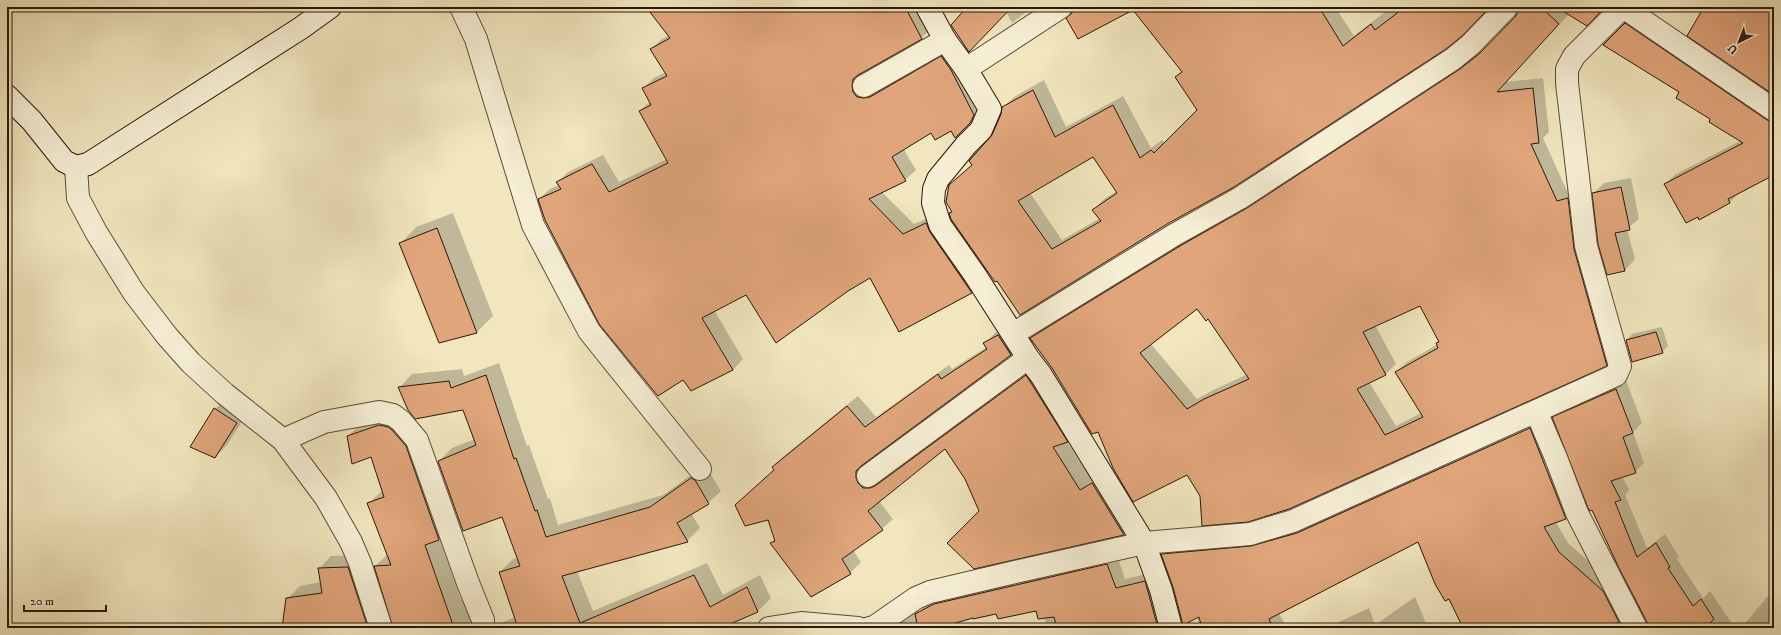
<svg xmlns="http://www.w3.org/2000/svg" width="1781" height="635" viewBox="0 0 1781 635" font-family="'IM FELL DW Pica',serif">
	<rect width="100%" height="100%" fill="#f1e6be"/>
	<filter id="stains"><feTurbulence type="fractalNoise" baseFrequency=".005" numOctaves="4"/><feColorMatrix values="0 0 0 0 .2 0 0 0 0 .09 0 0 0 0 .02 0 0 0 .5 -.17"/></filter>
	<radialGradient id="worn" r=".72"><stop offset=".6" stop-color="#630" stop-opacity="0"/><stop offset="1" stop-color="#630" stop-opacity=".3"/></radialGradient>
	<path fill="#0003" fill-rule="evenodd" d="M 655,7 L 921,7 L 932,28 L 921,38 L 862,71 L 862,75 L 952,47 L 981,111 L 956,137 L 952,130 L 931,132 L 903,148 L 916,170 L 905,180 L 882,192 L 914,224 L 937,214 L 982,282 L 971,293 L 870,276 L 746,293 L 714,310 L 743,359 L 733,370 L 683,379 L 539,199 L 550,189 L 559,185 L 558,182 L 568,172 L 603,155 L 619,182 L 667,159 L 640,111 L 650,101 L 643,89 L 654,78 L 666,72 L 651,49 L 662,39 L 669,35 Z
		M 968,7 L 1033,7 L 1012,23 L 1006,12 Z
		M 1074,7 L 1335,7 L 1354,36 L 1390,8 L 1389,7 L 1488,7 L 1167,223 L 1020,314 L 950,213 L 973,164 L 993,136 L 1003,108 L 1014,97 L 1044,80 L 1066,127 L 1123,96 L 1151,148 L 1162,140 L 1165,143 L 1199,110 L 1176,77 L 1182,71 L 1133,9 L 1073,13 ZM 1093,156 L 1117,191 L 1104,199 L 1094,210 L 1100,218 L 1062,240 L 1030,193 Z
		M 1520,7 L 1604,7 L 1569,14 L 1505,82 L 1543,78 L 1549,132 L 1543,138 L 1567,191 L 1578,188 L 1616,354 L 1606,365 L 1201,496 L 1187,474 L 1099,431 L 1031,338 L 1042,328 L 1192,236 L 1258,198 L 1471,59 L 1489,45 L 1517,16 ZM 1420,304 L 1439,341 L 1438,344 L 1407,362 L 1396,372 L 1421,413 L 1396,426 L 1369,382 L 1386,374 L 1396,364 L 1375,325 ZM 1197,308 L 1209,318 L 1248,374 L 1215,389 L 1197,399 L 1151,344 Z
		M 1636,14 L 1774,108 L 1774,173 L 1740,192 L 1730,202 L 1665,184 L 1676,174 L 1740,141 L 1680,92 L 1604,45 Z
		M 1631,178 L 1639,219 L 1627,229 L 1635,259 L 1625,270 L 1608,274 L 1593,194 L 1604,183 Z
		M 453,213 L 493,316 L 477,332 L 439,342 L 400,244 L 416,227 Z
		M 1009,325 L 1021,343 L 1011,354 L 867,460 L 866,467 L 881,478 L 887,476 L 1037,365 L 1078,431 L 1067,442 L 1091,479 L 1103,473 L 1134,523 L 1124,534 L 974,568 L 980,511 L 966,479 L 945,447 L 879,501 L 893,519 L 882,529 L 853,550 L 861,562 L 850,573 L 771,543 L 775,539 L 768,519 L 736,505 L 775,469 L 773,467 L 784,456 L 858,396 L 876,417 L 949,365 L 952,369 L 987,347 L 985,343 L 995,333 Z
		M 1662,327 L 1668,346 L 1662,352 L 1627,340 L 1632,334 Z
		M 499,363 L 527,446 L 529,445 L 548,499 L 550,498 L 558,525 L 663,495 L 705,465 L 721,491 L 708,503 L 691,513 L 700,528 L 687,541 L 577,571 L 593,611 L 707,563 L 723,595 L 760,575 L 771,598 L 758,611 L 716,628 L 488,628 L 515,617 L 500,572 L 513,559 L 518,558 L 502,516 L 439,461 L 452,448 L 475,439 L 463,408 L 400,387 L 412,374 L 462,369 L 464,376 Z
		M 1626,380 L 1642,423 L 1633,432 L 1644,463 L 1635,472 L 1622,476 L 1629,490 L 1625,495 L 1647,548 L 1665,534 L 1679,557 L 1677,559 L 1703,598 L 1710,591 L 1735,628 L 1649,628 L 1648,622 L 1554,418 L 1563,408 Z
		M 226,398 L 248,412 L 227,445 L 215,457 L 215,409 Z
		M 392,412 L 452,526 L 439,538 L 461,600 L 472,597 L 482,628 L 283,628 L 287,599 L 300,586 L 321,582 L 319,569 L 331,556 L 361,555 L 391,628 L 394,628 L 375,566 L 388,554 L 369,503 L 383,490 L 372,456 L 348,436 L 361,423 Z
		M 1539,419 L 1575,509 L 1566,518 L 1556,522 L 1568,543 L 1612,582 L 1637,628 L 1464,628 L 1418,541 L 1279,613 L 1287,628 L 1200,628 L 1197,617 L 1174,586 L 1162,554 L 1172,545 L 1261,538 Z
		M 1117,555 L 1125,579 L 1154,572 L 1169,628 L 1046,628 L 1045,617 L 1036,609 L 997,612 L 974,617 L 943,626 L 943,628 L 892,628 L 917,611 L 920,611 L 926,605 L 945,595 Z
		M 1768,596 L 1774,609 L 1774,628 L 1741,628 Z
		M 1415,597 L 1427,626 L 1425,628 L 1326,628 L 1369,608 L 1375,625 Z"/>
	<path fill="#e0a57b" stroke="#2a1708" fill-rule="evenodd" d="M 646,7 L 905,7 L 922,39 L 858,75 L 853,79 L 852,86 L 853,92 L 857,97 L 864,98 L 870,97 L 941,56 L 951,70 L 974,115 L 970,123 L 955,138 L 951,131 L 935,140 L 931,133 L 892,157 L 906,181 L 869,199 L 903,234 L 926,223 L 930,232 L 972,293 L 899,332 L 870,278 L 848,291 L 776,343 L 746,295 L 702,318 L 733,370 L 691,391 L 683,380 L 658,396 L 599,324 L 545,220 L 538,199 L 561,189 L 556,182 L 592,164 L 609,192 L 668,163 L 639,111 L 651,105 L 642,88 L 667,76 L 650,49 L 670,38 Z
		M 967,7 L 1012,7 L 969,52 L 951,25 Z
		M 1073,7 L 1319,7 L 1343,46 L 1371,24 L 1375,30 L 1405,7 L 1490,7 L 1462,36 L 1446,49 L 1234,187 L 1167,224 L 1020,315 L 997,281 L 995,282 L 951,219 L 949,213 L 952,212 L 946,202 L 949,185 L 972,165 L 969,161 L 992,135 L 1001,114 L 1002,107 L 1033,90 L 1055,137 L 1113,105 L 1140,158 L 1151,150 L 1154,153 L 1197,110 L 1175,77 L 1182,72 L 1133,10 L 1078,39 L 1066,18 L 1072,13 ZM 1093,157 L 1117,193 L 1092,210 L 1101,221 L 1052,249 L 1018,201 Z
		M 1519,7 L 1541,7 L 1559,24 L 1497,92 L 1533,88 L 1539,143 L 1531,144 L 1557,201 L 1568,198 L 1574,249 L 1607,366 L 1289,509 L 1248,522 L 1202,526 L 1200,496 L 1187,475 L 1133,502 L 1113,468 L 1098,432 L 1092,434 L 1052,368 L 1030,338 L 1180,246 L 1247,208 L 1460,69 L 1479,54 L 1516,16 ZM 1420,306 L 1439,342 L 1436,343 L 1438,348 L 1395,372 L 1423,417 L 1385,435 L 1357,389 L 1386,375 L 1363,332 ZM 1197,309 L 1206,321 L 1208,319 L 1249,379 L 1204,399 L 1187,409 L 1140,353 Z
		M 1556,7 L 1605,7 L 1587,26 Z
		M 1704,7 L 1774,7 L 1774,95 L 1687,36 Z
		M 1625,23 L 1767,120 L 1774,122 L 1774,175 L 1728,199 L 1730,203 L 1699,220 L 1698,217 L 1686,223 L 1664,184 L 1743,143 L 1709,122 L 1710,119 L 1676,98 L 1679,92 L 1603,45 Z
		M 1621,187 L 1630,230 L 1615,233 L 1625,271 L 1607,275 L 1598,244 L 1592,193 Z
		M 437,228 L 477,333 L 439,343 L 399,243 Z
		M 1656,332 L 1663,353 L 1632,362 L 1626,340 Z
		M 998,335 L 1011,355 L 861,466 L 856,471 L 856,478 L 858,483 L 863,488 L 870,488 L 875,486 L 1026,375 L 1068,442 L 1053,447 L 1080,490 L 1092,483 L 1124,535 L 974,569 L 947,543 L 979,511 L 965,479 L 945,449 L 868,511 L 883,530 L 842,559 L 851,574 L 811,597 L 770,543 L 775,541 L 768,520 L 745,526 L 735,505 L 774,470 L 772,467 L 847,406 L 865,427 L 938,374 L 941,379 L 987,349 L 983,343 Z
		M 486,375 L 514,459 L 516,458 L 535,511 L 537,510 L 546,537 L 650,507 L 691,478 L 695,480 L 709,504 L 677,523 L 688,542 L 562,576 L 580,623 L 694,575 L 710,607 L 747,587 L 758,612 L 721,628 L 518,628 L 499,572 L 520,566 L 502,517 L 463,531 L 438,461 L 476,445 L 463,410 L 415,419 L 408,410 L 398,387 L 449,381 L 451,388 Z
		M 1616,389 L 1633,433 L 1623,437 L 1636,473 L 1611,481 L 1621,500 L 1615,502 L 1637,557 L 1656,543 L 1670,567 L 1668,568 L 1693,606 L 1701,599 L 1714,619 L 1706,627 L 1707,628 L 1648,628 L 1647,622 L 1619,568 L 1592,510 L 1590,511 L 1588,508 L 1552,417 Z
		M 214,408 L 237,423 L 215,458 L 190,447 Z
		M 379,425 L 388,427 L 392,430 L 406,446 L 439,540 L 425,545 L 454,628 L 393,628 L 374,566 L 391,565 L 367,503 L 384,497 L 371,457 L 352,464 L 347,436 Z
		M 1530,428 L 1566,519 L 1544,527 L 1559,552 L 1603,591 L 1619,622 L 1606,628 L 1463,628 L 1449,599 L 1445,601 L 1435,584 L 1418,542 L 1269,619 L 1273,628 L 1202,628 L 1199,617 L 1183,625 L 1173,587 L 1161,554 L 1251,546 L 1297,533 Z
		M 1107,564 L 1116,588 L 1145,581 L 1158,628 L 1057,628 L 1054,617 L 1038,619 L 1036,611 L 998,619 L 996,614 L 973,619 L 973,618 L 938,628 L 918,628 L 915,614 L 934,604 Z
		M 348,567 L 368,628 L 282,628 L 286,598 L 322,593 L 318,568 Z"/>
	<g fill="none" stroke-linecap="round" stroke-linejoin="round">
		<g stroke="#5c4b36" stroke-width="24">
			<path id="street" d="M 461,7 L 476,39 L 533,225 L 589,331 L 700,469
				M 1623,7 L 1774,110
				M 966,69 L 1061,7
				M 864,86 L 945,40
				M 76,167 L 78,198 L 96,232 L 134,293 L 167,336 L 191,363 L 225,394 L 283,440 L 326,498 L 351,542 L 360,563 L 381,628
				M 1013,334 L 1174,235 L 1240,198 L 1453,59 L 1470,45 L 1507,7
				M 1536,411 L 1556,458 L 1577,513 L 1636,628
				M 283,440 L 324,422 L 379,412 L 393,415 L 401,421 L 417,440 L 468,583 L 483,620
				M 868,476 L 1028,358
				M 769,628 L 801,623 L 858,628
				M 870,628 L 874,627 L 916,598 L 930,592 L 1015,572 L 1144,543 L 1250,534 L 1293,521 L 1616,375 L 1620,366 L 1586,246 L 1567,83 L 1567,69 L 1574,56 L 1623,7"/>
		</g>
		<g stroke="#2a1708" stroke-width="24">
			<path id="secondary" d="M 927,7 L 945,40 L 966,69 L 990,109 L 981,130 L 966,145 L 938,179 L 934,189 L 933,203 L 940,225 L 975,275 L 1028,358 L 1041,375 L 1144,543 L 1161,590 L 1171,628
				M 7,96 L 32,121 L 64,161 L 76,167 L 88,164 L 301,28 L 330,7"/>
		</g>
		<use href="#street" stroke="#f6efd5" stroke-width="22"/>
		<use href="#secondary" stroke="#f6efd5" stroke-width="22"/>
	</g>
	<rect width="1781" height="635" fill="none" stroke="#f1e6be" stroke-width="24"/>
	<rect x="8" y="8" width="1765" height="619" fill="none" stroke="#2a1708" stroke-width="2"/>
	<rect x="12" y="12" width="1757" height="611" fill="none" stroke="#2a1708"/>
	<g transform="translate(1739 42) rotate(222)" stroke="#f6efd5" stroke-width="3" paint-order="stroke">
	<path d="M0-3L7 15L0 10L-7 15Z" fill="#2a1708"/>
	<text y="-6" font-size="11" font-weight="bold" text-anchor="middle" fill="#2a1708">U</text>
	</g>
	<path d="M24 605v6h82v-6" fill="none" stroke="#2a1708" stroke-width="2"/>
	<text x="30" y="605" font-size="12" fill="#2a1708" stroke="#f6efd5" stroke-width="3" paint-order="stroke">20 m</text>
	<rect width="100%" height="100%" filter="url(#stains)"/>
	<rect width="100%" height="100%" fill="url(#worn)"/>
</svg>
